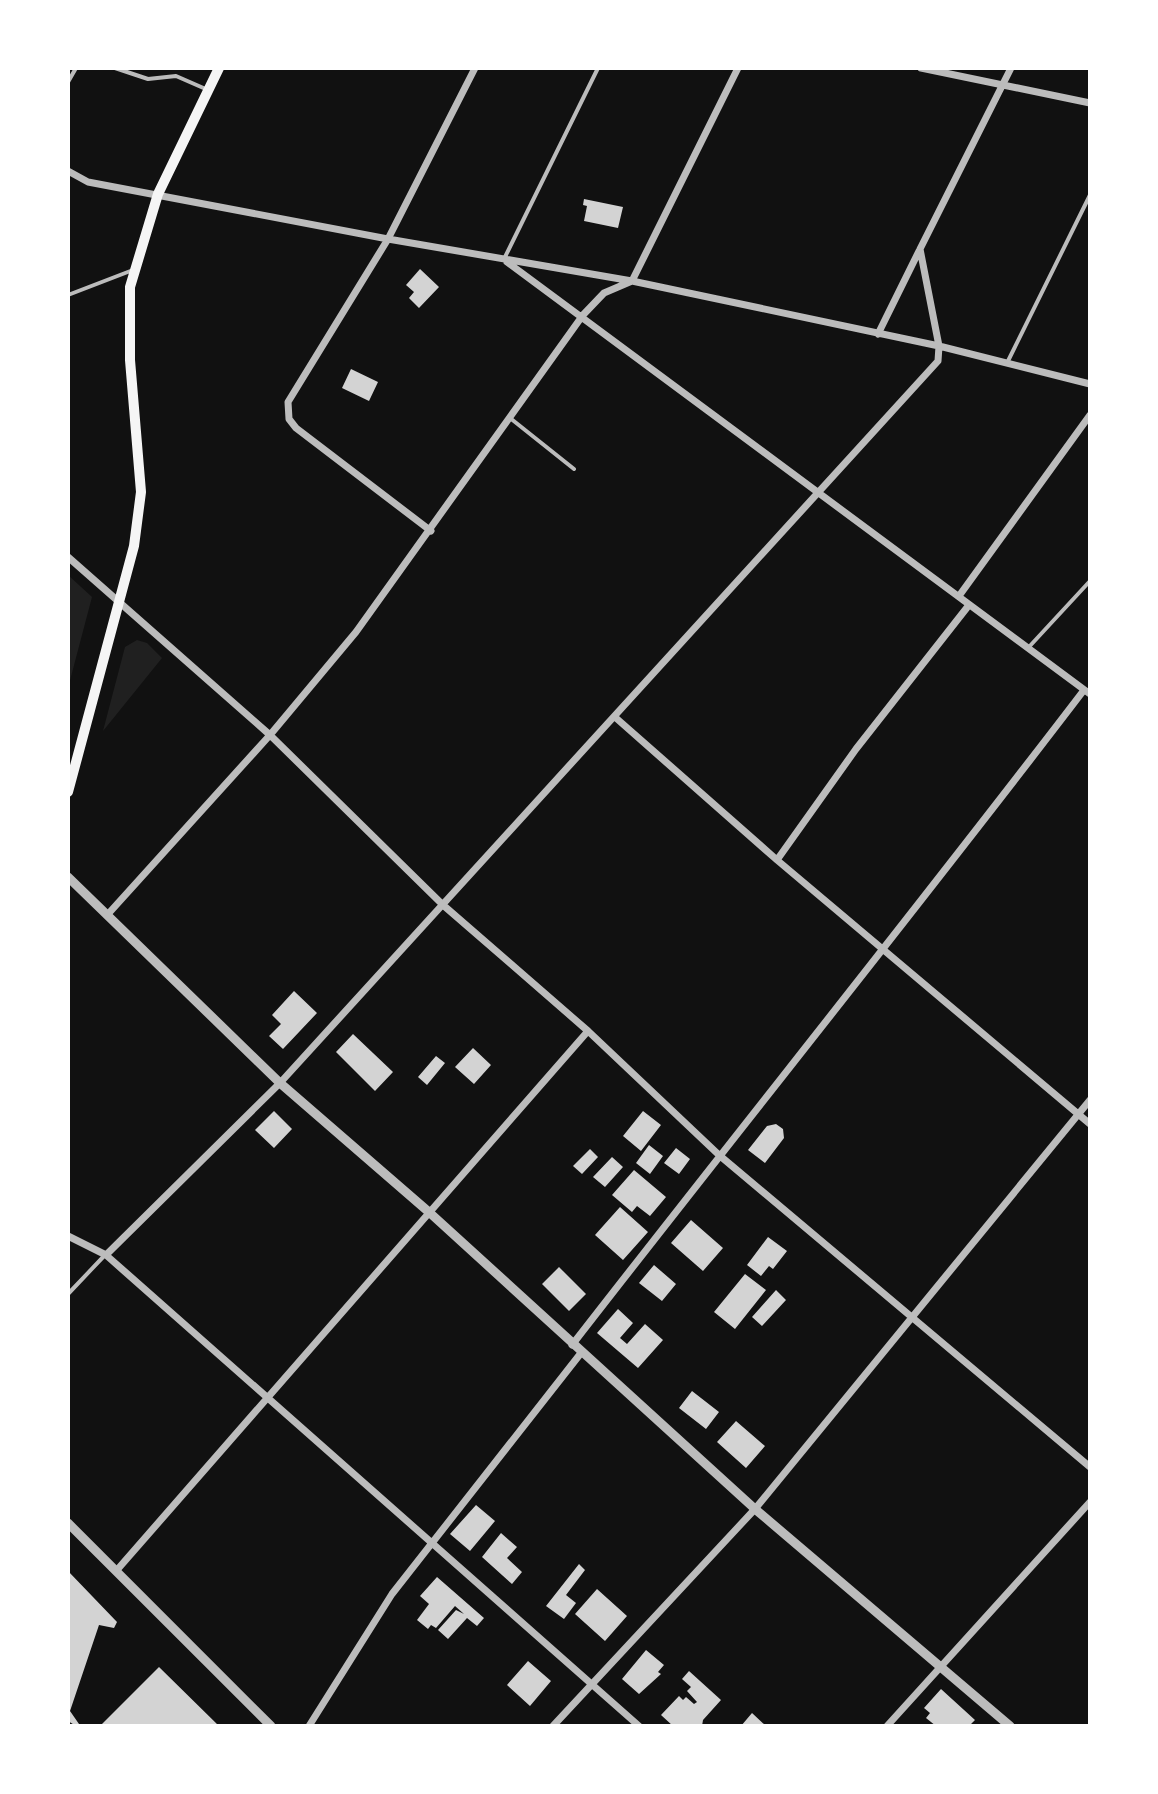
<svg xmlns="http://www.w3.org/2000/svg" width="1158" height="1794" viewBox="0 0 1158 1794" font-family="'IBM Plex Sans',sans-serif">
	<rect width="100%" height="100%" fill="#111"/>
	<path fill="#202020" d="M 68,575 L 92,597 L 68,688 Z
		M 137,640 L 147,643 L 162,658 L 103,731 L 125,647 Z"/>
	<path fill="#d3d3d3" d="M 584,199 L 623,207 L 618,228 L 584,221 L 587,206 L 583,205 Z
		M 420,269 L 439,287 L 419,308 L 409,298 L 414,292 L 406,285 Z
		M 351,369 L 378,382 L 369,401 L 342,388 Z
		M 294,991 L 317,1013 L 283,1049 L 269,1036 L 281,1024 L 272,1015 Z
		M 353,1034 L 393,1072 L 375,1091 L 336,1052 Z
		M 473,1048 L 491,1065 L 474,1084 L 455,1067 Z
		M 436,1056 L 445,1063 L 427,1085 L 418,1077 Z
		M 274,1111 L 292,1129 L 274,1148 L 255,1130 Z
		M 643,1111 L 661,1125 L 641,1151 L 623,1136 Z
		M 776,1124 L 783,1129 L 784,1138 L 765,1163 L 748,1150 L 767,1126 Z
		M 649,1145 L 663,1156 L 650,1174 L 636,1163 Z
		M 676,1148 L 690,1159 L 679,1174 L 664,1163 Z
		M 590,1149 L 598,1157 L 582,1174 L 573,1166 Z
		M 612,1157 L 623,1167 L 605,1187 L 593,1177 Z
		M 634,1170 L 666,1197 L 650,1216 L 637,1206 L 632,1212 L 612,1195 Z
		M 620,1207 L 648,1232 L 623,1260 L 595,1235 Z
		M 691,1220 L 723,1248 L 703,1271 L 671,1243 Z
		M 768,1237 L 787,1251 L 773,1269 L 769,1266 L 761,1276 L 747,1265 Z
		M 654,1265 L 676,1284 L 662,1301 L 639,1283 Z
		M 559,1267 L 586,1294 L 569,1311 L 542,1284 Z
		M 745,1274 L 766,1290 L 735,1329 L 714,1312 Z
		M 776,1290 L 786,1300 L 762,1326 L 752,1317 Z
		M 618,1309 L 633,1323 L 620,1338 L 627,1344 L 645,1324 L 663,1340 L 638,1368 L 597,1333 Z
		M 692,1391 L 719,1412 L 706,1429 L 679,1408 Z
		M 736,1421 L 765,1446 L 746,1468 L 717,1442 Z
		M 476,1505 L 495,1521 L 470,1551 L 450,1534 Z
		M 501,1533 L 517,1547 L 507,1558 L 522,1572 L 512,1584 L 482,1557 Z
		M 579,1564 L 585,1570 L 566,1595 L 576,1603 L 564,1619 L 546,1606 Z
		M 68,1571 L 117,1622 L 114,1628 L 99,1625 L 70,1711 L 79,1724 L 76,1726 L 68,1721 Z
		M 437,1577 L 484,1618 L 477,1626 L 467,1618 L 448,1639 L 438,1630 L 456,1610 L 464,1614 L 455,1606 L 436,1628 L 431,1625 L 428,1629 L 417,1620 L 429,1604 L 420,1596 Z
		M 597,1589 L 627,1616 L 605,1641 L 575,1614 Z
		M 646,1650 L 664,1665 L 658,1672 L 661,1674 L 639,1694 L 622,1679 Z
		M 528,1661 L 551,1681 L 530,1706 L 507,1685 Z
		M 159,1667 L 219,1726 L 100,1726 Z
		M 689,1671 L 721,1700 L 703,1720 L 702,1726 L 673,1726 L 661,1715 L 679,1696 L 683,1700 L 686,1697 L 694,1704 L 697,1702 L 687,1691 L 691,1687 L 682,1679 Z
		M 941,1689 L 975,1720 L 969,1726 L 936,1726 L 926,1718 L 930,1713 L 924,1708 Z
		M 752,1713 L 766,1726 L 741,1726 Z"/>
	<g fill="none" stroke-linecap="round" stroke-linejoin="round">
		<path stroke="#bcbcbc" stroke-width="4" d="M 115,68 L 148,79 L 176,76 L 208,90
			M 68,82 L 76,68
			M 505,257 L 598,68
			M 68,295 L 133,270
			M 1008,361 L 1090,195
			M 510,418 L 574,469
			M 1028,648 L 1090,581
			M 68,1294 L 105,1255"/>
		<path stroke="#bcbcbc" stroke-width="7" d="M 921,68 L 1090,103
			M 68,171 L 88,182 L 388,239 L 632,281 L 939,346 L 1090,384
			M 507,262 L 1090,694
			M 878,334 L 919,251
			M 431,531 L 296,428 L 289,419 L 288,402 L 388,239 L 475,68
			M 68,557 L 270,735 L 443,905 L 588,1031 L 719,1155 L 1090,1467
			M 959,596 L 1090,415
			M 616,718 L 777,860 L 1090,1124
			M 777,860 L 856,749 L 969,605
			M 109,913 L 270,735 L 356,632 L 583,315 L 604,293 L 632,281 L 738,68
			M 68,1236 L 106,1255 L 280,1083 L 938,361 L 939,346 L 920,249 L 1011,68
			M 106,1255 L 639,1726
			M 572,1345 C 742,1126 916,910 1084,690
			M 117,1570 L 588,1031
			M 309,1726 L 392,1594 L 581,1353
			M 553,1726 L 755,1509 L 1090,1100
			M 887,1726 L 1090,1502"/>
		<path stroke="#bcbcbc" stroke-width="9" d="M 68,877 L 280,1083 L 430,1213 L 755,1509 L 1010,1726
			M 68,1523 L 271,1726"/>
		<path stroke="#f5f5f5" stroke-width="10" d="M 68,792 L 134,546 L 141,492 L 130,360 L 130,287 L 158,194 L 219,68"/>
	</g>
	<rect width="1158" height="1794" fill="none" stroke="#ffffff" stroke-width="140"/>
</svg>
